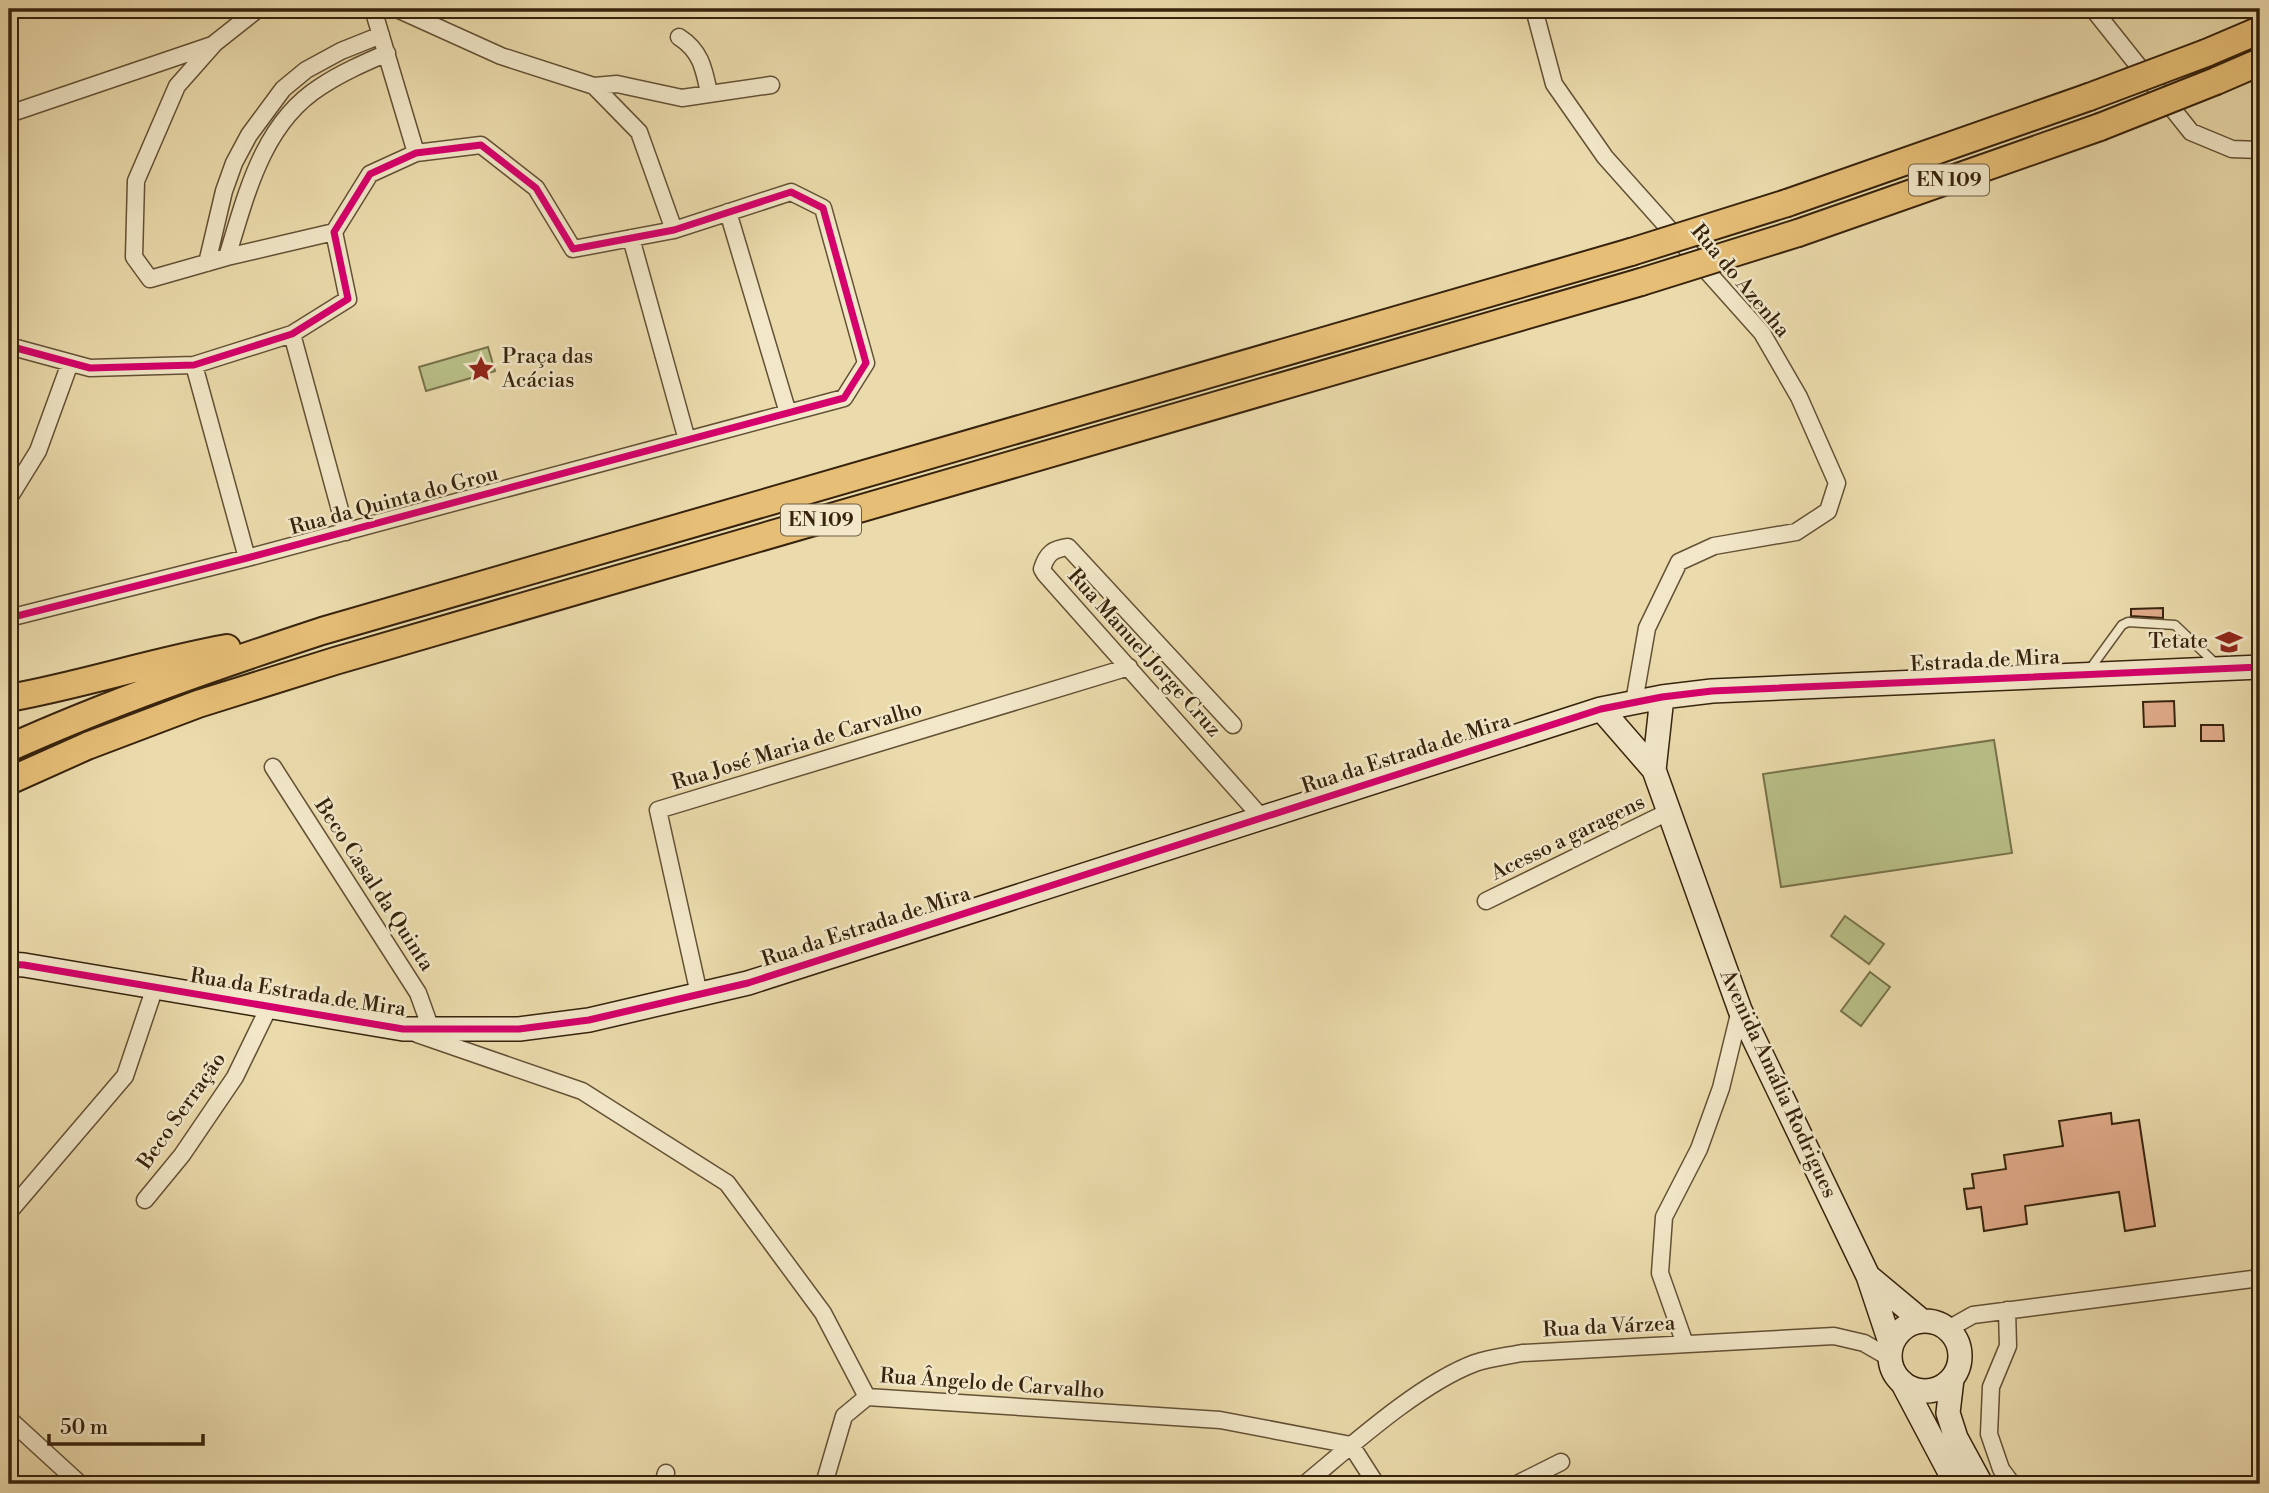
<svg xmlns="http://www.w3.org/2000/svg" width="2269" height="1493" viewBox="0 0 2269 1493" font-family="'Libre Bodoni',serif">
	<rect width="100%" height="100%" fill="#ebdbac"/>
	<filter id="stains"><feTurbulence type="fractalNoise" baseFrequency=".00286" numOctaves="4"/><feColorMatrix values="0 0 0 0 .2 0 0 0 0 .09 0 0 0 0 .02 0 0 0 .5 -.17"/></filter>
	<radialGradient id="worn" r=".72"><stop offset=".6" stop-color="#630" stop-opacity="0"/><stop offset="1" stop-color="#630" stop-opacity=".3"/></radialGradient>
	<path fill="#b9c088" stroke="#78724a" stroke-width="2" d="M 488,347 L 495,371 L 426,391 L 419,367 Z
		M 1994,740 L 2012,853 L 1781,887 L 1763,774 Z
		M 1845,916 L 1884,944 L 1869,964 L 1831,936 Z
		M 1870,972 L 1890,987 L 1861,1026 L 1841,1011 Z"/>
	<path fill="#e1ab8a" stroke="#37230d" stroke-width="2" d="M 2163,608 L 2163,618 L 2131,616 L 2131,609 Z
		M 2174,701 L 2175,726 L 2144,727 L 2143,702 Z
		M 2201,725 L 2223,725 L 2224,741 L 2201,741 Z
		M 2111,1113 L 2112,1124 L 2139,1120 L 2155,1226 L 2125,1231 L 2119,1192 L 2025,1206 L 2027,1224 L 1984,1231 L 1981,1207 L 1967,1209 L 1964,1189 L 1974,1188 L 1972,1174 L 2006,1169 L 2004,1155 L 2063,1146 L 2059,1121 Z"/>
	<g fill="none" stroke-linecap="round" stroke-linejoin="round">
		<g stroke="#645135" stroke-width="11">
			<path id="lane" d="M 2090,669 L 2122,625 L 2128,622 L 2175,625 L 2216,664"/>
		</g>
		<g stroke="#645135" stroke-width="19">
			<path id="street" d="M 258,9 L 215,43 L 177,86 L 136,181 L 134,257 L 150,279 L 227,257 L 334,232
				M 373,9 L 416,153
				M 397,9 L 501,56 L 594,86 L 639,132 L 674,230
				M 1534,9 L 1554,84 L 1605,157 L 1762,333 L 1799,397 L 1837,483 L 1828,511 L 1796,532 L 1714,546 L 1679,562 L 1647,628 L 1634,702
				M 2093,9 L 2191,132 L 2232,149 L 2260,150
				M 9,12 L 19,9
				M 679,37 C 701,51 704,69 709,93
				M 594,86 L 617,84 L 682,98 L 771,85
				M 9,114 L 212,45
				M 728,212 L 788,413
				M 631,238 L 687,440
				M 227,257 C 246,196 262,124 320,87 C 341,73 364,63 387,53
				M 207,263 L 224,191 L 234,163 L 249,135 L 283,89 L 306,70 L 341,51 L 381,35
				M 292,334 L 346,532
				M 9,346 L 90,368 L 194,365 L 292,334 L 348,299 L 334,232 L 370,174 L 416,153 L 481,145 L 536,188 L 573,249 L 674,230 L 791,192 L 823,208 L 866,363 L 844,398 L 247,558 L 9,618
				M 194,365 L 247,558
				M 9,498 L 38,451 L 70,363
				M 1233,725 L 1068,547 C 1053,549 1047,553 1042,569 L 1045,574 L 1262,818
				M 273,767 L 418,993 L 431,1029
				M 1486,901 L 1668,812
				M 699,994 L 658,810 L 1129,667
				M 417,1034 L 582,1091 L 727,1183 L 823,1313 L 867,1397 L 1220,1420 L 1351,1445
				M 145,1200 L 182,1155 L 235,1077 L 269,1007
				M 9,1212 L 125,1076 L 155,987
				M 2007,1310 L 2008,1346 L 1991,1387 L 1989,1434 L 2001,1469 L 2012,1484
				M 1948,1329 L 1973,1315 L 2260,1278
				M 1685,1344 L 1660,1273 L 1664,1217 L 1699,1149 L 1721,1088 L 1740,1010
				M 9,1419 L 80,1484
				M 1351,1445 L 1376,1484
				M 663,1484 L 666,1473
				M 824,1484 L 844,1416 L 867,1397
				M 1305,1484 C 1352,1445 1419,1384 1475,1363 C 1490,1358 1507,1356 1522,1353 L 1834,1336 L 1864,1343 L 1890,1358
				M 1517,1484 L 1561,1462"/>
		</g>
		<g stroke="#37230d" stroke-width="26">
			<path id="secondary" d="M 1601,709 L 1654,770 L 1740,1010 L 1868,1276 L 1891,1345
				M 1654,770 L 1662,697
				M 9,964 L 24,965 L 403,1029 L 519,1029 L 589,1020 L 748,983 L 1601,709 L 1662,697 L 1712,691 L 2260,667
				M 1868,1276 L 1922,1321
				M1890 1356a35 35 0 1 1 70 0a35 35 0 1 1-70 0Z
				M 1952,1379 L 1948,1413 L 1956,1438 L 1981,1484
				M 1902,1382 L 1956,1484"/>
		</g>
		<g stroke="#37230d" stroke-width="30">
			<path id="primary" d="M 2206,53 L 2260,30
				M 2216,81 L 2260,62
				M 1787,203 L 2089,97
				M 1798,233 L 2100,127
				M 9,698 C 82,685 154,661 227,648
				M 9,748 C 111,702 216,666 322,631 L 1631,252
				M 9,781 L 87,746 L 198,704 L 335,661 L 1641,282"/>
		</g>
		<use href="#lane" stroke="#f2e8c9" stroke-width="8"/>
		<use href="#street" stroke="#f2e8c9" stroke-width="16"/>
		<use href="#secondary" stroke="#f2e8c9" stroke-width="23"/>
		<use href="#primary" stroke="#e6be76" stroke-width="26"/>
		<g stroke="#37230d" stroke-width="30" stroke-linecap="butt">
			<path id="primary-bridge" d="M 2089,97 L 2206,53
				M 2100,127 L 2216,81
				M 1631,252 L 1787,203
				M 1641,282 L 1798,233"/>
		</g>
		<use href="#primary-bridge" stroke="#e6be76" stroke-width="26"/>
		<g stroke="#f2e8c9" stroke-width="11">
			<path id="cycleway" d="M 9,346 L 90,368 L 194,365 L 292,334 L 348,299 L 334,232 L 370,174 L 416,153 L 481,145 L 536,188 L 573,249 L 674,230 L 791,192 L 823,208 L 866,363 L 844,398 L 247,558 L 9,618
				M 9,964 L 24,965 L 403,1029 L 519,1029 L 589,1020 L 748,983 L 1601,709 L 1662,697 L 1712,691 L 2260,667"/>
		</g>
		<use href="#cycleway" stroke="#d6006c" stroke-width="7"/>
	</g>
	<defs>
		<g id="sight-bare" transform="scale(2.1)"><path d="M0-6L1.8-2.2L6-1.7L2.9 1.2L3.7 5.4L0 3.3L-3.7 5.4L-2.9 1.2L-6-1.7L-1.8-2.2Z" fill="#8f2418" stroke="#f2e8c9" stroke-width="2.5" paint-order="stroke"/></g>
		<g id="university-bare" transform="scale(2.1)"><path d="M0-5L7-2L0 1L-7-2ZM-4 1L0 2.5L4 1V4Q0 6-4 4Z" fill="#8f2418" stroke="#f2e8c9" stroke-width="2.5" paint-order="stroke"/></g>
	</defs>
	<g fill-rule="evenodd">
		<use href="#sight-bare" x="481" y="369"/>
		<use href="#university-bare" x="2229" y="642"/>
	</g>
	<g text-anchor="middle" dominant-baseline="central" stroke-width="5" stroke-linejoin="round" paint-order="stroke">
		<g fill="#f2e8c9" stroke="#6f5e45" stroke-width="2">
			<rect x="1909" y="164.5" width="80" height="31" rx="5"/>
			<rect x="781" y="504.5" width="80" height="31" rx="5"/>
		</g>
		<g font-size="19" font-weight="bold" fill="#37230d">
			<text x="1949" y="180">EN 109</text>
			<text x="821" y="520">EN 109</text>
		</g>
		<g font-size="21" fill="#37230d" stroke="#f2e8c9">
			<text transform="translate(1740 281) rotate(50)">Rua do Azenha</text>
			<text transform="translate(394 501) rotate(-15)">Rua da Quinta do Grou</text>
			<text transform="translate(1144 653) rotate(48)">Rua Manuel Jorge Cruz</text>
			<text transform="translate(1985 661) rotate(-3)">Estrada de Mira</text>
			<text transform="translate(797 746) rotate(-17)">Rua José Maria de Carvalho</text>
			<text transform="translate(1406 754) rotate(-18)">Rua da Estrada de Mira</text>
			<text transform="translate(1568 838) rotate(-26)">Acesso a garagens</text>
			<text transform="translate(374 885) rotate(57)">Beco Casal da Quinta</text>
			<text transform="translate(866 927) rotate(-18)">Rua da Estrada de Mira</text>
			<text transform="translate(298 993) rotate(9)">Rua da Estrada de Mira</text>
			<text transform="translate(1778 1084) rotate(65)">Avenida Amália Rodrigues</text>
			<text transform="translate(182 1111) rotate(-55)">Beco Serração</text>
			<text transform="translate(1609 1327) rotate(-3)">Rua da Várzea</text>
			<text transform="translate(992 1384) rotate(4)">Rua Ângelo de Carvalho</text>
		</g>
		<g font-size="21" fill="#37230d" stroke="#f2e8c9" text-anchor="start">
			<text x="502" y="357">Praça das<tspan x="502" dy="24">Acácias</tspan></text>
			<text x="2208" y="642" text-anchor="end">Tetate</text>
		</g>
	</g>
	<rect width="2269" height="1493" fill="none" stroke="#ebdbac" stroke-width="35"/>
	<rect x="10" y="10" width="2248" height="1472" fill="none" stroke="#37230d" stroke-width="3.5"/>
	<rect x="18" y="18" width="2234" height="1458" fill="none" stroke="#37230d" stroke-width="2"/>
	<path d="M49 1434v10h154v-10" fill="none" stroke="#37230d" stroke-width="3.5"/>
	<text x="60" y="1434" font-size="21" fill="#37230d" stroke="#f2e8c9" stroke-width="5" paint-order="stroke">50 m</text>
	<rect width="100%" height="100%" filter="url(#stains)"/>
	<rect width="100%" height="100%" fill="url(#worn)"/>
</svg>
